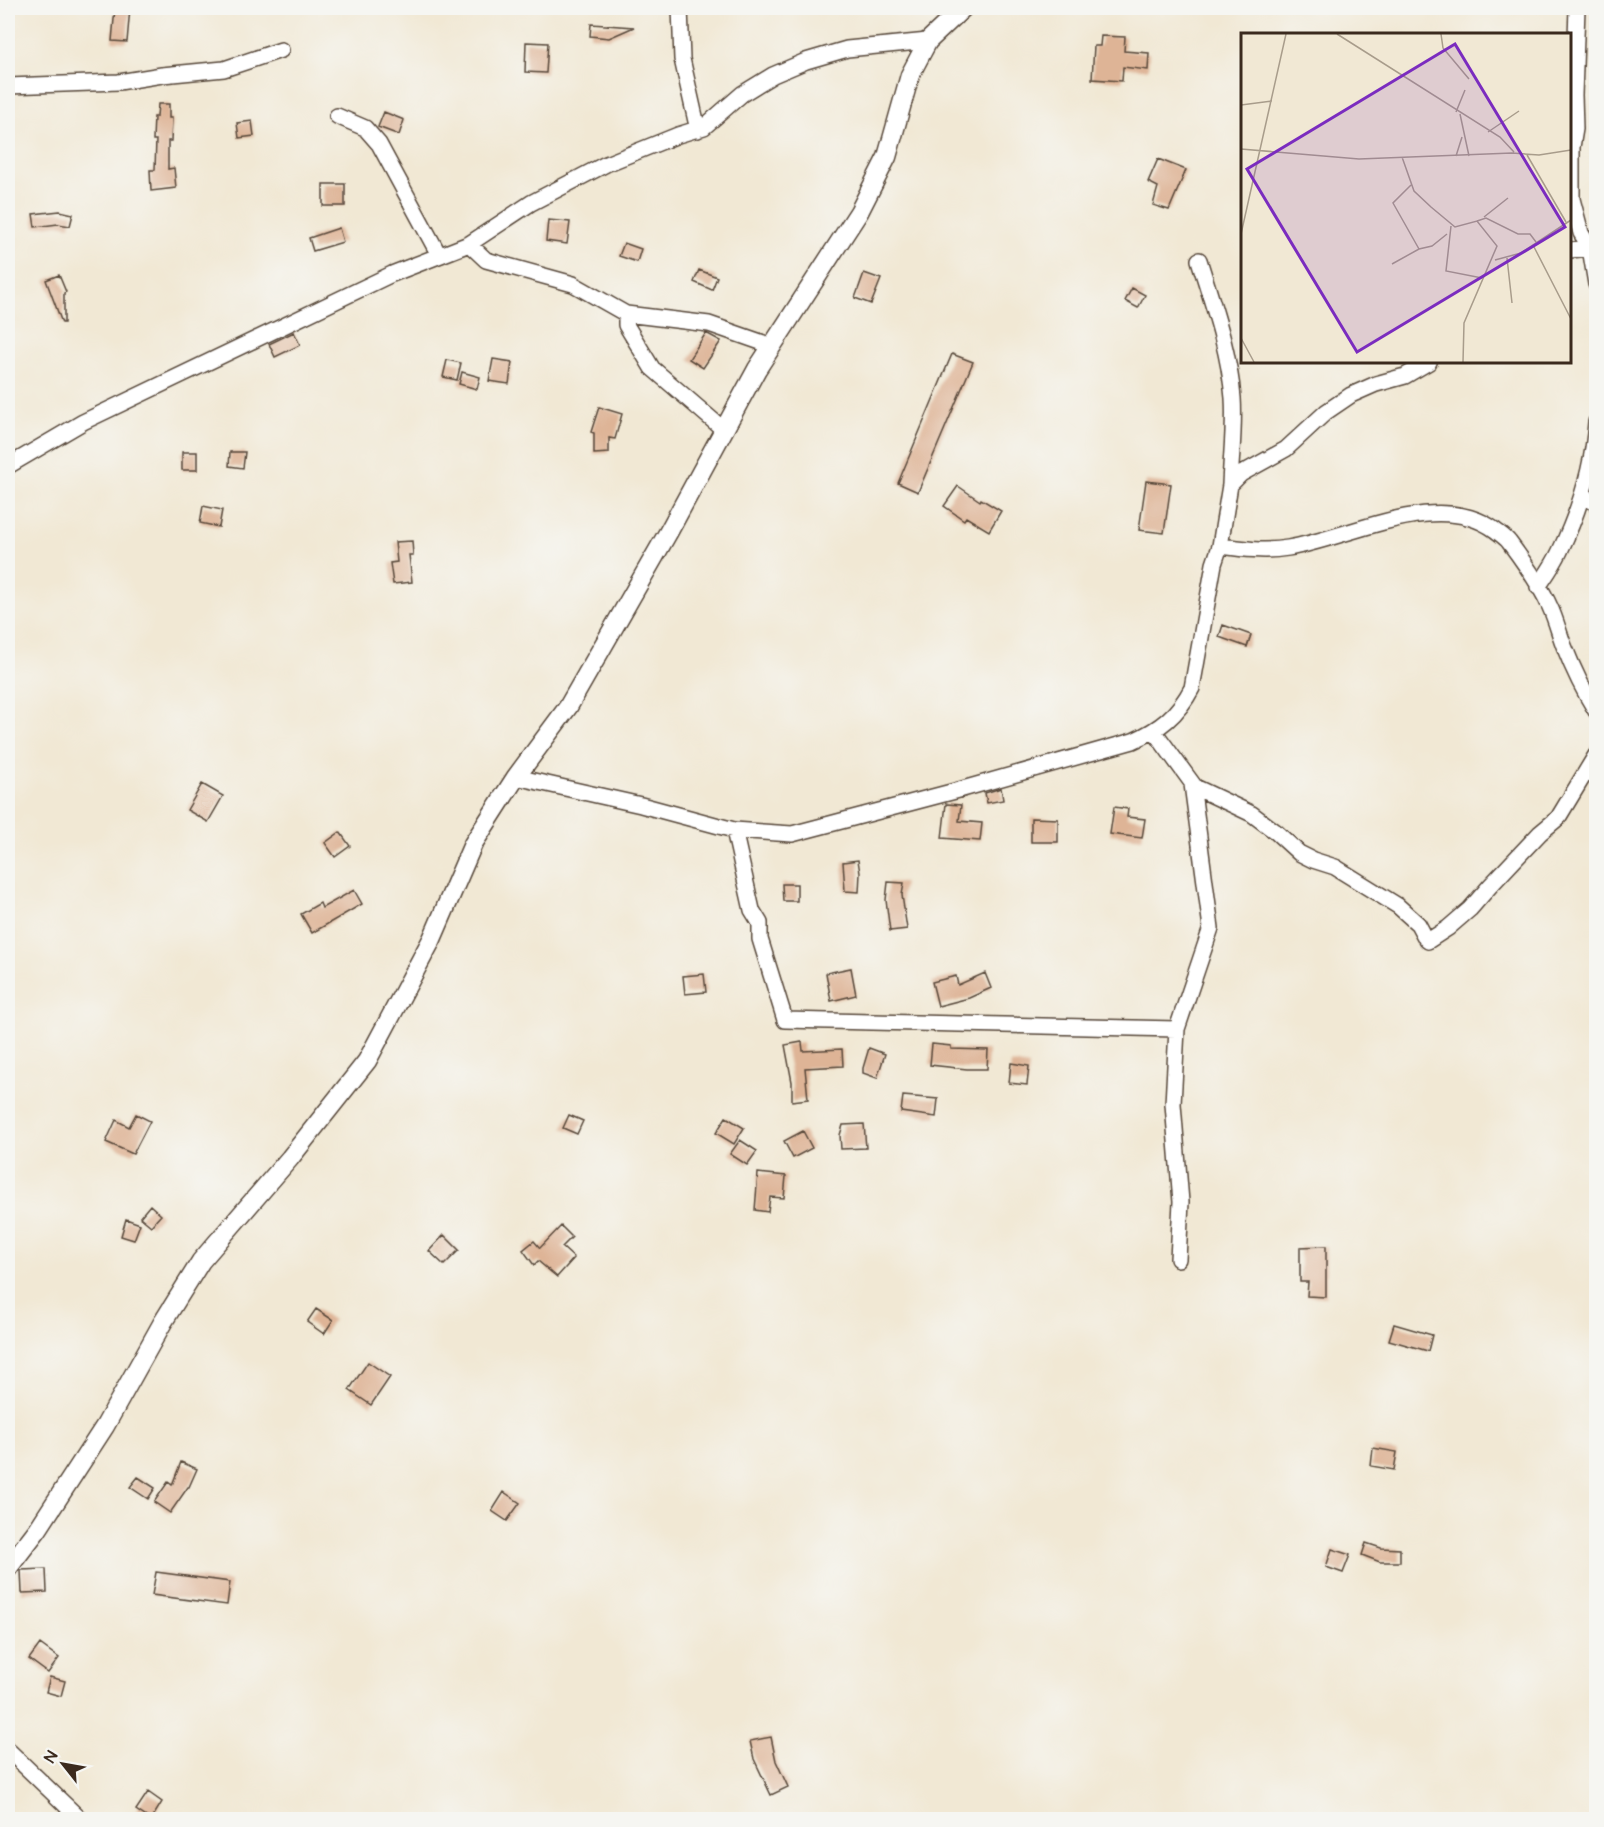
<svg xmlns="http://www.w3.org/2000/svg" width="1604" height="1827" viewBox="0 0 1604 1827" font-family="'Architects Daughter',sans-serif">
	<rect width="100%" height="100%" fill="#f6f6f2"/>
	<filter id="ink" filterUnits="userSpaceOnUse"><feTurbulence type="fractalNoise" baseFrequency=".0167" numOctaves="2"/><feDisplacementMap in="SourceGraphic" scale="12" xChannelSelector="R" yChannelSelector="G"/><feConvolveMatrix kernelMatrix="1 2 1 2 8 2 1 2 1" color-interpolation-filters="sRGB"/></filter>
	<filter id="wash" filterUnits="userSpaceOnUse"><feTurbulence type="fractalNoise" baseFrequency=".008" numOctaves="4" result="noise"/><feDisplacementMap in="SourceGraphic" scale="24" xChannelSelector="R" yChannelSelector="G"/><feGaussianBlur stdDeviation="1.35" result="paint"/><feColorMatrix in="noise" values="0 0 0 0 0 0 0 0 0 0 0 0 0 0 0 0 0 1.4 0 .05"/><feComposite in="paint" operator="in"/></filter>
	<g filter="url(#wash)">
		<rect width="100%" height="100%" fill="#f1e8d4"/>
		<g id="blocks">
			<path fill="#deb496" d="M 115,8 L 130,8 L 127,42 L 112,41 Z
				M 591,24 L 634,27 L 609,38 L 590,36 Z
				M 1101,36 L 1125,37 L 1124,51 L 1149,53 L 1148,70 L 1123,67 L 1122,81 L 1092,79 L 1094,46 L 1100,46 Z
				M 526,42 L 548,43 L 546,73 L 525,72 Z
				M 158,104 L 169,104 L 169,118 L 172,118 L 171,141 L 168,141 L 168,169 L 174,168 L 176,188 L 151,191 L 150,170 L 155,170 L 156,140 L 153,140 L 154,117 L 157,117 Z
				M 384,112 L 404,120 L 399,135 L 378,127 Z
				M 252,121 L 254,136 L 239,138 L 237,123 Z
				M 1158,159 L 1186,170 L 1169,210 L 1153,205 L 1158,187 L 1148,182 Z
				M 323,184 L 345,184 L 345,206 L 323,206 Z
				M 60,211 L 73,214 L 70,226 L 58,224 L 35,227 L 33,214 Z
				M 548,220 L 570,222 L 567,244 L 546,241 Z
				M 339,228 L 343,242 L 313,251 L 309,238 Z
				M 624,243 L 641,249 L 637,262 L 619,256 Z
				M 699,270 L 717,277 L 712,290 L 694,282 Z
				M 864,273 L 881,279 L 871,304 L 855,298 Z
				M 59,275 L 66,292 L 64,293 L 64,323 L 62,323 L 46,280 Z
				M 1132,288 L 1145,295 L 1138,308 L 1125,301 Z
				M 294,332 L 300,345 L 275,357 L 269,344 Z
				M 706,333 L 721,341 L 703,368 L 689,359 Z
				M 952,354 L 973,362 L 918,492 L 898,483 Z
				M 493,359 L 512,362 L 509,384 L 489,381 Z
				M 447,360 L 461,363 L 457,380 L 443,377 Z
				M 462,372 L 480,377 L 477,389 L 459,384 Z
				M 599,407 L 622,414 L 615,439 L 609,438 L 609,453 L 594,454 L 594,433 L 591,432 Z
				M 182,452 L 197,452 L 197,470 L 182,470 Z
				M 230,452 L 245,452 L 243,468 L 229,466 Z
				M 1146,481 L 1171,484 L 1164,533 L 1139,530 Z
				M 958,486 L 980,501 L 981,499 L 1001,511 L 989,531 L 966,517 L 964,520 L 944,506 Z
				M 203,506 L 222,510 L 219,527 L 200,523 Z
				M 412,541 L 413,555 L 409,555 L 412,582 L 393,584 L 390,563 L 397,562 L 395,542 Z
				M 1223,625 L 1251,635 L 1247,647 L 1219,637 Z
				M 202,784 L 223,796 L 208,822 L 187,810 Z
				M 1001,788 L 1003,800 L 987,803 L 985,793 Z
				M 946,804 L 961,805 L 959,821 L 982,823 L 980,841 L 942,838 Z
				M 1114,807 L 1128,809 L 1127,817 L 1145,819 L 1142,838 L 1110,834 Z
				M 1031,818 L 1058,819 L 1058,842 L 1031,842 Z
				M 340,832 L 350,846 L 335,857 L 325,843 Z
				M 858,860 L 860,873 L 859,892 L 845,891 L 843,862 Z
				M 888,882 L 904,883 L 902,895 L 907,929 L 890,931 L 886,900 Z
				M 782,884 L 797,884 L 797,901 L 783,901 Z
				M 354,890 L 362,904 L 312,933 L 301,914 L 320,903 L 322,908 Z
				M 851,968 L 856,995 L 831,1001 L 826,973 Z
				M 985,973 L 991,988 L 969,998 L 938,1006 L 932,982 L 956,976 L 958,985 Z
				M 704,974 L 706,992 L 685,994 L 683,976 Z
				M 802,1042 L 803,1051 L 842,1049 L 843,1066 L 805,1068 L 808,1099 L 792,1101 L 792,1082 L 785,1045 Z
				M 932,1044 L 951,1046 L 951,1049 L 988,1050 L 987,1069 L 967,1069 L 930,1065 Z
				M 869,1048 L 885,1054 L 877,1078 L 863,1073 L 863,1068 Z
				M 1011,1063 L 1029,1066 L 1027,1085 L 1009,1083 Z
				M 903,1096 L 938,1099 L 936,1117 L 901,1112 Z
				M 136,1114 L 150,1121 L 133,1154 L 106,1142 L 116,1120 L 129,1127 Z
				M 569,1115 L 583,1121 L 577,1134 L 563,1128 Z
				M 726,1117 L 744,1128 L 734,1144 L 716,1133 Z
				M 864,1124 L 866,1148 L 841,1149 L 840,1135 L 843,1125 Z
				M 803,1131 L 812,1148 L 793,1158 L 784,1141 Z
				M 740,1140 L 757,1151 L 747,1165 L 730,1154 Z
				M 758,1173 L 786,1176 L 784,1198 L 770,1197 L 768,1212 L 755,1210 Z
				M 150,1205 L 161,1215 L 151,1226 L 140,1217 Z
				M 126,1219 L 140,1224 L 134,1240 L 121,1236 Z
				M 561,1226 L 572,1237 L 562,1247 L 574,1258 L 557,1277 L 538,1261 L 534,1265 L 523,1250 L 534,1241 L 540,1248 Z
				M 444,1235 L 459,1250 L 444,1265 L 429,1251 Z
				M 1326,1246 L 1326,1297 L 1307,1296 L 1308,1282 L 1300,1282 L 1300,1247 Z
				M 316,1309 L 333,1320 L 324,1334 L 307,1322 Z
				M 1394,1324 L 1432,1335 L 1428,1351 L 1389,1340 Z
				M 368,1362 L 390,1377 L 371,1405 L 349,1390 Z
				M 1373,1448 L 1397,1452 L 1394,1470 L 1371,1466 Z
				M 181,1462 L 197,1469 L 189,1487 L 188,1487 L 170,1513 L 154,1502 L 168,1482 L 172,1485 Z
				M 138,1477 L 155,1488 L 148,1499 L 130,1487 Z
				M 504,1492 L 520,1503 L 507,1521 L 492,1511 Z
				M 1366,1543 L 1381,1548 L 1400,1549 L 1400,1562 L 1380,1562 L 1362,1555 Z
				M 1332,1549 L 1350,1555 L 1343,1573 L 1326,1567 Z
				M 46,1569 L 47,1592 L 22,1593 L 21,1570 Z
				M 156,1572 L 230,1582 L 227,1605 L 152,1595 Z
				M 40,1644 L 59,1658 L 48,1673 L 29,1659 Z
				M 50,1677 L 65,1681 L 61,1696 L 46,1692 Z
				M 771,1737 L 776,1761 L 788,1787 L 771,1795 L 754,1759 L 750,1741 Z
				M 148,1792 L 162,1802 L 151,1820 L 136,1810 Z"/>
		</g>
	</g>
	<g filter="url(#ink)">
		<use href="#blocks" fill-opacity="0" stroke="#564639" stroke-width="1.5"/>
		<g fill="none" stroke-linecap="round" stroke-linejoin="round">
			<g stroke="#564639" stroke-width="18">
				<path id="minor" d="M 680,8 L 682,59 L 698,130
					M 1577,8 L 1574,95 L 1575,129 L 1572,147 L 1572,199 L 1581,233 L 1590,248 L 1596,284
					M 8,86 L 119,82 L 162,75 L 224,69 L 281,50
					M 337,116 L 365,128 L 379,144 L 439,255
					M 469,244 L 486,260 L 573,284 L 626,314 L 709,324 L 772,346
					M 1570,250 L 1590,248
					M 1199,260 C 1213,305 1229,350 1233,398 C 1235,427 1231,456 1230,485
					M 626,314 L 626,325 L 652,368 L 724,430
					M 8,466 L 83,422 L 392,274 L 469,244 L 531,203 L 606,164 L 678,135 L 704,127 L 742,94 L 773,75 L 806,61 L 847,49 L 928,41
					M 1582,496 L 1596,503
					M 1220,546 L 1230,485 L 1241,474 L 1286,449 L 1326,412 L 1351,395 L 1376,384 L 1405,376 L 1429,362
					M 1538,587 C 1546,575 1554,564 1560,551 C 1579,511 1593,466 1596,422
					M 1154,731 L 1195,787 L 1252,814 L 1276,832 L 1299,853 L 1313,860 L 1335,867 L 1398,906 L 1418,924 L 1426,939 L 1428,941 L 1448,928 L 1470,909 L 1490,886 L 1540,833 L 1558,818 L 1596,755
					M 516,777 L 641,805 L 734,830 L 792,834 L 959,790 L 1133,741 C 1160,729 1178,715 1192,688 L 1214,564 L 1220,546 C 1243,549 1266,552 1288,548 C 1350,538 1438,488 1495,530 C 1500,534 1505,537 1509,542 C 1524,562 1540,584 1550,607 C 1556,620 1559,633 1564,646 C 1573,669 1583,690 1596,711
					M 734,830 L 752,910 L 760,923 L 760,939 L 785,1020 L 1177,1029
					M 1178,1259 L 1181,1202 L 1173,1104 L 1177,1029 L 1211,928 L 1192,784
					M 8,1750 L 81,1820"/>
			</g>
			<g stroke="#564639" stroke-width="21">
				<path id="tertiary" d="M 8,1568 L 38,1529 L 105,1426 L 163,1322 L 201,1261 L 290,1158 L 367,1061 L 432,939 L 473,844 L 516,777 L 568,707 L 669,531 L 757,369 L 859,212 L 887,157 L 910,75 L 921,54 L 928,41 L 963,8"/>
			</g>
			<use href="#minor" stroke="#fff" stroke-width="15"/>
			<use href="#tertiary" stroke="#fff" stroke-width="18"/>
		</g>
	</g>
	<g transform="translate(1241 33)">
		<rect width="330" height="330" fill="#f1e8d4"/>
		<path fill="none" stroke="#a89c8b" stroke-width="1.5" d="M 96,1 L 259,104 L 273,119M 200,1 L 202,15 L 228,46M 0,72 L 31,68M 215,79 L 224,57M 219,81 L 228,123M 247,99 L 278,78M 0,116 L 118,126 L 271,120 L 298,122 L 330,117M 286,122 L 325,189M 215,123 L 221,104M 161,124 L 173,158 L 190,174 L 214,194 L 236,188 L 256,213 L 223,290 L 222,329M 170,152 L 152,170 L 178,216M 243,184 L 267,165M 236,188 L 245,185 L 277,201 L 289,201 L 295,209M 210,193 L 205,238 L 241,245M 0,201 L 45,1M 292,212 L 330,286M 266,225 L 271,270M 254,227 L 280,220 L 330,187M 151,231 L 178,216 L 191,213 L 206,201M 0,305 L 13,329"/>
		<path fill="#7b2cbf" fill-opacity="0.15" stroke="#7b2cbf" stroke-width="3" d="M 214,11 L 324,194 L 116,319 L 6,136 Z"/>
		<rect width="330" height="330" fill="none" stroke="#3b2a1e" stroke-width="3"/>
	</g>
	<rect width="1604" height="1827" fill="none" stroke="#f6f6f2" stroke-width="30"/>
	<g transform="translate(63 1764) rotate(301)" stroke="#f6f6f2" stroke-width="4.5" paint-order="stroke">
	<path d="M0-4.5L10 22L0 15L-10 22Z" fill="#3b2a1e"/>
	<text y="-9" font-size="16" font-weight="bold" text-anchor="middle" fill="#3b2a1e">N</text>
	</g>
</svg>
